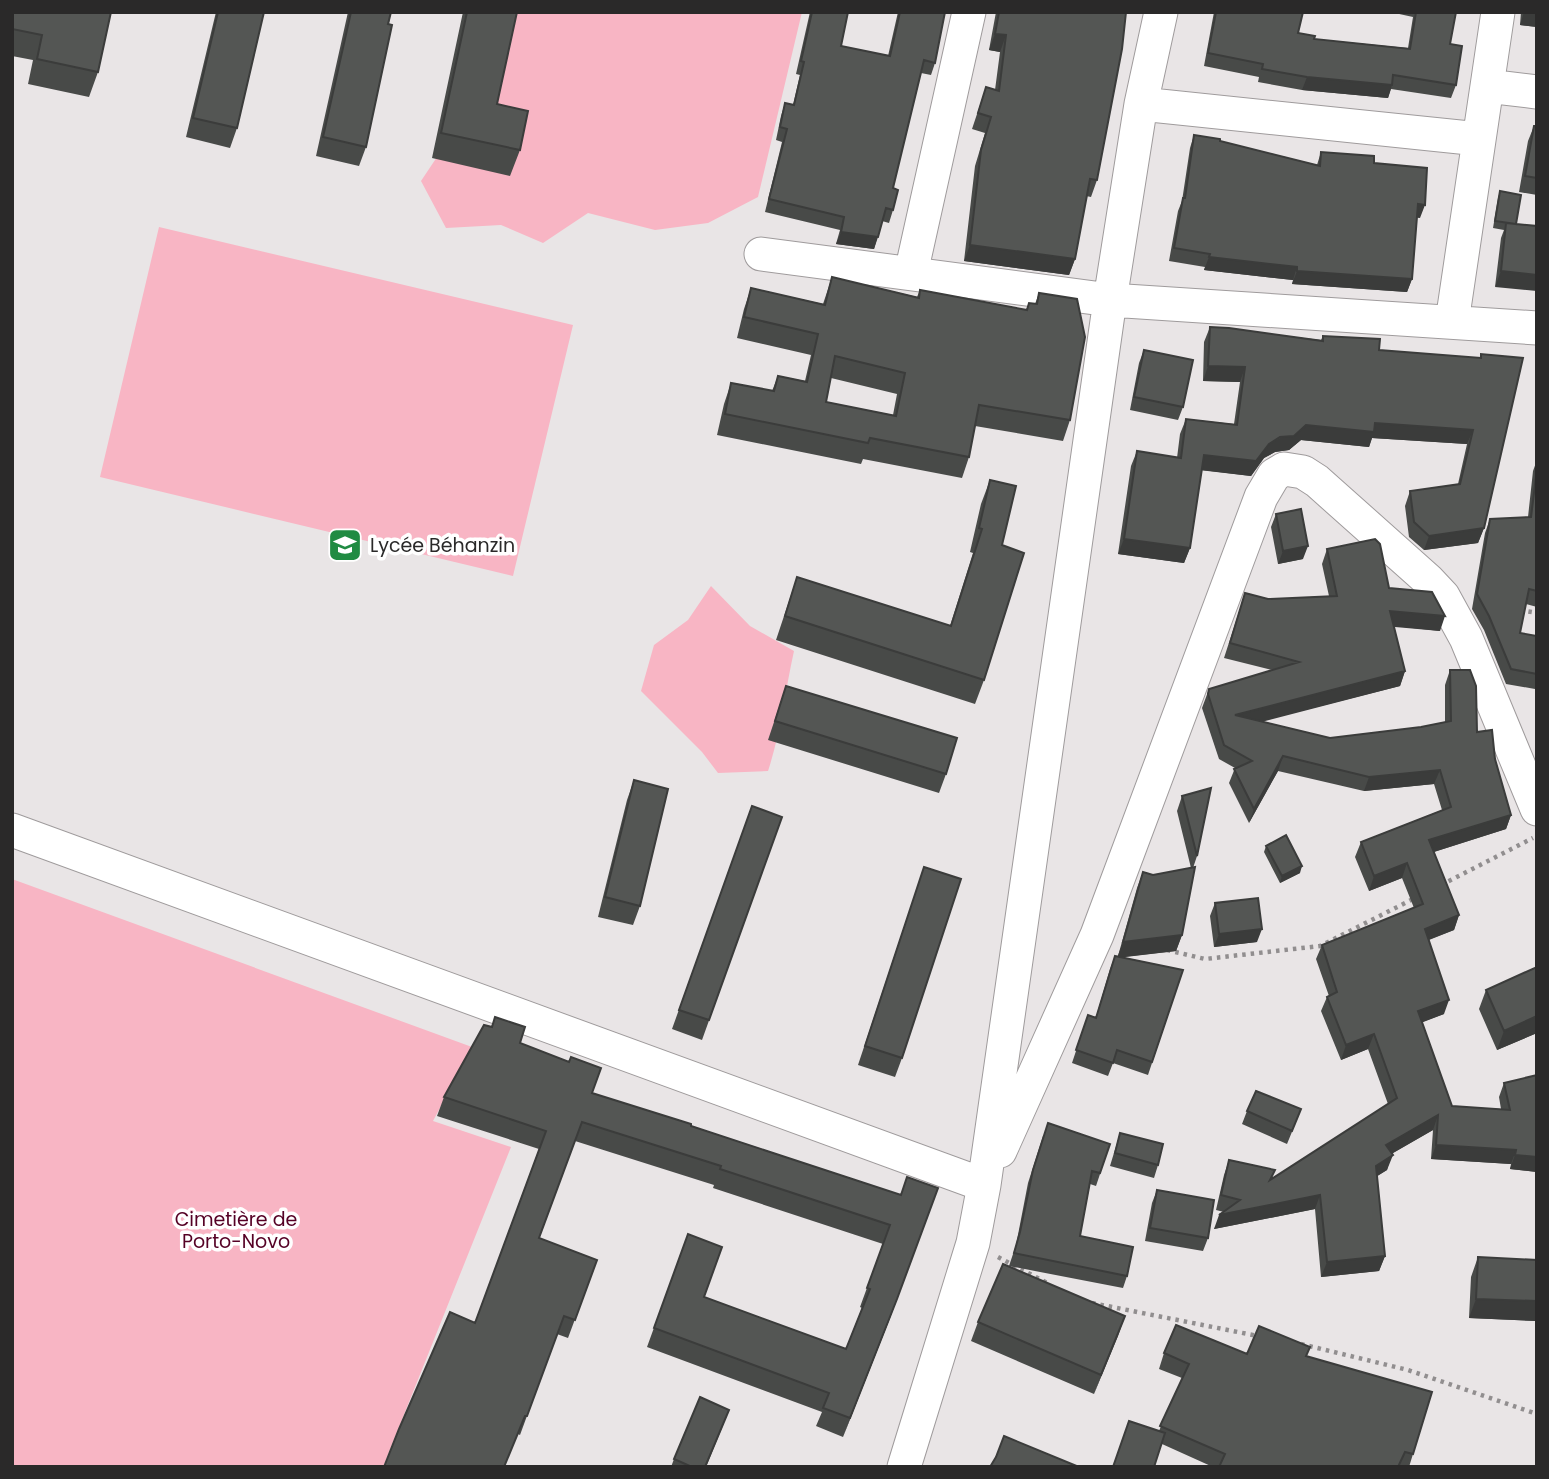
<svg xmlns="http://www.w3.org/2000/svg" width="1549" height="1479" viewBox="0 0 1549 1479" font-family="Poppins,sans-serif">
	<rect width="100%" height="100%" fill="#e9e5e6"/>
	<path fill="#f8b5c4" d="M 506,12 L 802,12 L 758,197 L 708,223 L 655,230 L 588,213 L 543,243 L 501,225 L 446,228 L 421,181 L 443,148 Z
		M 159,227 L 573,325 L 513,576 L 100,477 Z
		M 711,586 L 750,626 L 794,651 C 785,691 781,732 768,771 L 718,773 L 702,752 L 641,691 L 654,645 L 688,620 Z
		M 12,879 L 472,1047 L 433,1121 L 511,1147 L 383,1467 L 12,1467 Z"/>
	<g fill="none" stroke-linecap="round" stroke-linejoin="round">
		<g stroke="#9f9b9c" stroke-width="35">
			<path id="minor" d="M 1487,86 L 1537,92
				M 1141,104 L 1479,139
				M 761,254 L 1110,300 L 1537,328
				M 911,273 L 969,12
				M 1452,322 L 1498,12
				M 12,830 L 984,1185
				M 1000,1151 L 1097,935 L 1261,497 L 1274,475 L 1284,469 L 1303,472 L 1317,481 L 1428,580 L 1443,596 L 1466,638 L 1537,809
				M 904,1467 L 973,1243 L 984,1185 L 1110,300 L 1141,104 L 1161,12"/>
		</g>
		<path stroke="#918e8f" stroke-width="4.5" stroke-dasharray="3.5 5" stroke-linecap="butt" d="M 1520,610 L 1537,613
			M 1441,885 L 1533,838
			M 1167,950 L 1205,959 L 1320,946 L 1415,898
			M 998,1257 L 1049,1284
			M 1092,1303 L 1258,1336
			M 1301,1344 L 1408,1370 L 1537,1414"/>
		<use href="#minor" stroke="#fff" stroke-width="33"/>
	</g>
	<path fill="#484a48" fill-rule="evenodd" d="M 12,12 L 98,72 L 89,97 L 28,84 L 33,60 L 12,56 Z
		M 216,12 L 264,12 L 237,128 L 230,148 L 186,137 Z
		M 348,12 L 391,12 L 366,147 L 359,166 L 316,156 Z
		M 463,12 L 517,12 L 497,104 L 520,150 L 510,176 L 432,158 Z
		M 810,12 L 848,12 L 841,46 L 888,56 L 898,12 L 945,12 L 935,63 L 931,75 L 921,73 L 893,188 L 893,210 L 889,223 L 882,221 L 874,249 L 836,244 L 840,230 L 765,212 L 782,142 L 776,140 L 781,116 L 785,103 L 793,105 L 800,75 L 796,74 Z
		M 996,12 L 1126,12 L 1097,180 L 1091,197 L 1086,196 L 1075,259 L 1069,275 L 964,261 L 975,166 L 985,133 L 972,129 L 986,87 L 995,90 L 1000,52 L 989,50 Z
		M 1214,12 L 1303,12 L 1298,33 L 1314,39 L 1408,48 L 1413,17 L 1390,12 L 1456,12 L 1450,44 L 1456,85 L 1451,98 L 1391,89 L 1388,98 L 1302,90 L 1258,82 L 1259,77 L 1204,66 Z
		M 1521,12 L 1537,12 L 1537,27 L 1520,25 Z
		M 1534,126 L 1537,126 L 1537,195 L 1519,192 L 1528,141 Z
		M 1194,135 L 1317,165 L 1321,152 L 1374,163 L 1420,218 L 1417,217 L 1412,279 L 1407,292 L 1292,284 L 1293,280 L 1204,270 L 1205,267 L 1169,261 L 1178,211 L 1182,201 L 1190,148 Z
		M 1500,191 L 1516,224 L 1537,226 L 1495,287 L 1501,238 L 1504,230 L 1493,228 L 1498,198 Z
		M 832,277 L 917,297 L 920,290 L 1026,310 L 1029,303 L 1035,304 L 1039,293 L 1070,420 L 1063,441 L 975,426 L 969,457 L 962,478 L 863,459 L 861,464 L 717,435 L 724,404 L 731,383 L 772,391 L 778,376 L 805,381 L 811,355 L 737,338 L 744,309 L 751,288 L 823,304 ZM 831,378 L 897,394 L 893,415 L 826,402 Z
		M 1210,327 L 1321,340 L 1323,336 L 1379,350 L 1480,358 L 1481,354 L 1484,528 L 1478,543 L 1424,550 L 1409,537 L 1405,506 L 1410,491 L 1458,484 L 1467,444 L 1372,438 L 1369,447 L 1301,440 L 1289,450 L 1275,452 L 1264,458 L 1251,476 L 1202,470 L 1190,548 L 1184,563 L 1118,554 L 1131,466 L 1137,451 L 1177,458 L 1180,434 L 1186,419 L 1234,424 L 1240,382 L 1203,381 L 1204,342 Z
		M 1144,350 L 1183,407 L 1178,420 L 1130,410 L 1139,363 Z
		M 1537,460 L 1537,607 L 1526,604 L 1520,633 L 1537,636 L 1537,758 L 1535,754 L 1535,689 L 1506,684 L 1484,630 L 1472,609 L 1485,533 L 1490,519 L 1528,517 L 1533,471 Z
		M 990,480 L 1002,545 L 984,680 L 975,704 L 776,640 L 797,577 L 950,626 L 973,553 L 970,552 L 981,504 Z
		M 1276,514 L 1303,559 L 1278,564 L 1271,527 Z
		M 1327,549 L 1389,588 L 1440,631 L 1394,626 L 1405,671 L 1400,686 L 1261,721 L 1330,738 L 1421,727 L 1445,722 L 1445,685 L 1450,670 L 1477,732 L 1495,759 L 1511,815 L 1506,829 L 1434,852 L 1459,915 L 1454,930 L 1429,940 L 1444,1014 L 1422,1022 L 1452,1106 L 1501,1109 L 1499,1097 L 1504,1083 L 1537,1075 L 1537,1172 L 1510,1169 L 1511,1164 L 1431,1159 L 1433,1130 L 1391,1154 L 1387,1170 L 1377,1176 L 1385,1256 L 1379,1271 L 1321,1277 L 1315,1209 L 1214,1229 L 1224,1212 L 1216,1210 L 1224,1175 L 1229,1160 L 1271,1180 L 1388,1104 L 1368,1049 L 1341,1060 L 1321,1011 L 1327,997 L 1329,996 L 1316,959 L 1322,945 L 1414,908 L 1402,878 L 1369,891 L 1355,857 L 1361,842 L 1442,810 L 1434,784 L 1364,791 L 1278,771 L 1249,823 L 1229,783 L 1235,768 L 1219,759 L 1202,708 L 1209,689 L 1272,670 L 1224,658 L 1245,593 L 1268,599 L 1329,596 L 1322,564 Z
		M 786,686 L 946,774 L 939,793 L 768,740 Z
		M 634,780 L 640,906 L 633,925 L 598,917 L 627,800 Z
		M 1182,796 L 1197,856 L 1193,868 L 1182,935 L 1176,951 L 1122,957 L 1183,970 L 1148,1075 L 1113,1063 L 1108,1076 L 1072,1063 L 1088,1015 L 1096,1017 L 1110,969 L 1115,956 L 1118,956 L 1137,888 L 1143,872 L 1153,875 L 1191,868 L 1177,811 Z
		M 752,806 L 782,817 L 702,1040 L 672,1029 Z
		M 1266,846 L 1300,873 L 1280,883 L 1264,852 Z
		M 924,867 L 902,1058 L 895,1077 L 858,1065 Z
		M 1215,903 L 1257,942 L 1214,947 L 1210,916 Z
		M 1537,967 L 1537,1033 L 1497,1050 L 1479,1009 L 1486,990 Z
		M 520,1043 L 592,1093 L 901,1195 L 938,1188 L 890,1318 L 843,1437 L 816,1426 L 822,1412 L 647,1347 L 688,1234 L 704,1297 L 846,1349 L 862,1308 L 860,1307 L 883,1244 L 713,1188 L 714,1185 L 575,1141 L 539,1238 L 597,1260 L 568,1338 L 557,1334 L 520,1435 L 518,1434 L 475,1323 L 539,1149 L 437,1116 L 444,1097 Z
		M 1247,1111 L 1296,1122 L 1287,1144 L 1242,1124 Z
		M 1120,1133 L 1158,1165 L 1154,1178 L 1110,1166 Z
		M 1043,1136 L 1110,1144 L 1096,1186 L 1090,1184 L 1080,1236 L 1127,1276 L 1123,1288 L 1009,1266 L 1016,1245 L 1028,1183 Z
		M 1157,1190 L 1208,1238 L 1203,1251 L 1145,1241 L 1152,1203 Z
		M 1478,1257 L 1537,1260 L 1537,1321 L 1469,1318 L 1471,1277 Z
		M 1125,1316 L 1094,1394 L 971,1341 L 978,1322 Z
		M 1164,1353 L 1307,1356 L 1413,1454 L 1409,1467 L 1213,1467 L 1162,1444 L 1159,1431 L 1182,1378 L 1159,1369 Z
		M 724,1423 L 706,1467 L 671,1467 L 674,1459 Z"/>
	<path fill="#3b3c3b" d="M 1524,12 L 1537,12 L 1537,27 L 1520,25 Z
		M 995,34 L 1006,35 L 1000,52 L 989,50 Z
		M 1307,77 L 1392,85 L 1388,98 L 1302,90 Z
		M 1418,204 L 1425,205 L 1420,218 L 1413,217 Z
		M 841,232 L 878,237 L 874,249 L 836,244 Z
		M 970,245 L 1075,259 L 1069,275 L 964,261 Z
		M 1209,257 L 1297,267 L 1293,280 L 1204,270 Z
		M 1297,271 L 1412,279 L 1407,292 L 1292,284 Z
		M 1501,271 L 1537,275 L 1537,291 L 1495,287 Z
		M 1208,366 L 1245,367 L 1240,382 L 1203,381 Z
		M 1375,423 L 1473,430 L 1467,444 L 1372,438 L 1369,447 L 1301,440 L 1289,450 L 1275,452 L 1264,458 L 1251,476 L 1199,470 L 1204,455 L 1269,444 L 1306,425 Z
		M 1484,528 L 1478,543 L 1424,550 L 1429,536 Z
		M 1124,539 L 1190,548 L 1184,563 L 1118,554 Z
		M 1308,546 L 1303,559 L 1278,564 L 1283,551 Z
		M 1390,611 L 1445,616 L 1440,631 L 1384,626 Z
		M 1405,671 L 1400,686 L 1230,730 L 1235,715 Z
		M 1283,756 L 1278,771 L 1249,823 L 1254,809 Z
		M 1440,770 L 1434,784 L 1364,791 L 1369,777 Z
		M 1511,815 L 1506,829 L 1424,855 L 1429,840 Z
		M 1407,863 L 1402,878 L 1369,891 L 1374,876 Z
		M 1302,866 L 1300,873 L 1280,883 L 1282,876 Z
		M 1459,915 L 1454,930 L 1420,943 L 1425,929 Z
		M 1262,929 L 1257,942 L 1214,947 L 1219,934 Z
		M 1182,935 L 1176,951 L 1117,958 L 1123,942 Z
		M 1449,1000 L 1444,1014 L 1413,1026 L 1418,1011 Z
		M 1537,1016 L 1537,1033 L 1497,1050 L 1504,1031 Z
		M 1374,1034 L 1368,1049 L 1341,1060 L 1346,1045 Z
		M 1438,1115 L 1433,1130 L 1381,1160 L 1386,1145 Z
		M 1436,1145 L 1516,1150 L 1511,1164 L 1431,1159 Z
		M 1393,1155 L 1387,1170 L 1371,1180 L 1376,1166 Z
		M 1515,1155 L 1537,1157 L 1537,1172 L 1510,1169 Z
		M 1320,1195 L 1315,1209 L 1214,1229 L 1219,1215 Z
		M 1385,1256 L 1379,1271 L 1321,1277 L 1327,1262 Z
		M 897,1299 L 890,1318 L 843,1437 L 850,1418 Z
		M 1476,1299 L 1537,1301 L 1537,1321 L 1469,1318 Z
		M 1125,1316 L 1118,1336 L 1094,1394 L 1101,1375 Z"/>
	<path fill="#545654" stroke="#3b3c3b" stroke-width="2" fill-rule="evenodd" d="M 12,12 L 111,12 L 98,72 L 37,59 L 42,35 L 12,29 Z
		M 218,12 L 264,12 L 237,128 L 193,118 Z
		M 351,12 L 391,12 L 388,24 L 392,25 L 366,147 L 323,137 Z
		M 467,12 L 517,12 L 497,104 L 528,111 L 520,150 L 441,133 Z
		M 812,12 L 848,12 L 841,46 L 890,56 L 900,12 L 945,12 L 935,63 L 924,60 L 893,188 L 898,190 L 893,210 L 886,208 L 878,237 L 841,232 L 844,217 L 769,199 L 787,129 L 780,127 L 785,103 L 794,105 L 804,62 L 801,61 Z
		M 999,12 L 1126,12 L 1122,49 L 1097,180 L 1090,179 L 1075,259 L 970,245 L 981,150 L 991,117 L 978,113 L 986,87 L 999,91 L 1006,35 L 995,34 Z
		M 1216,12 L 1303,12 L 1298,33 L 1315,36 L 1314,39 L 1410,49 L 1416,12 L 1456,12 L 1450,44 L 1462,46 L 1456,85 L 1393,75 L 1392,85 L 1307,77 L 1262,69 L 1263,64 L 1208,53 Z
		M 1534,126 L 1537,126 L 1537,178 L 1525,176 Z
		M 1194,135 L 1220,139 L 1220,141 L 1320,166 L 1321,152 L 1374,156 L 1374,163 L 1427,168 L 1425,205 L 1418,204 L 1412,279 L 1297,271 L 1297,267 L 1209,257 L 1210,254 L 1174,248 L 1183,198 L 1185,198 Z
		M 1500,191 L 1521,195 L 1516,224 L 1495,221 Z
		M 1506,223 L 1537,226 L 1537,275 L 1501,271 Z
		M 832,277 L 919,298 L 920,290 L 1027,310 L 1029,303 L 1037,304 L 1039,293 L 1077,299 L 1085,337 L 1070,420 L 979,405 L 969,457 L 870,438 L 868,443 L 725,414 L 731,383 L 774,391 L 778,376 L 807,382 L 818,334 L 744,317 L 751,288 L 825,305 ZM 835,356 L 905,373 L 896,416 L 826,402 Z
		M 1210,327 L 1229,328 L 1323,341 L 1323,336 L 1380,339 L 1379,350 L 1481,358 L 1481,354 L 1523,358 L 1484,528 L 1429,536 L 1414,522 L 1410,491 L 1460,484 L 1473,430 L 1375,423 L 1374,432 L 1306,425 L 1294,436 L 1280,437 L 1269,444 L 1256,461 L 1204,455 L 1190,548 L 1124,539 L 1137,451 L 1181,458 L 1186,419 L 1237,425 L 1245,367 L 1208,366 Z
		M 1144,350 L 1193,360 L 1183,407 L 1134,397 Z
		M 1537,469 L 1537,591 L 1529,589 L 1520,633 L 1537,636 L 1537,674 L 1511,669 L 1489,616 L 1477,594 L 1490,519 L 1531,517 Z
		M 990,480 L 1016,486 L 1002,545 L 1024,553 L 984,680 L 785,616 L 797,577 L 951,626 L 982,529 L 979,528 Z
		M 1301,509 L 1308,546 L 1283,551 L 1276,514 Z
		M 1375,539 L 1380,544 L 1389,588 L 1432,592 L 1445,616 L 1390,611 L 1405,671 L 1235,715 L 1330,738 L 1421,727 L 1451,721 L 1450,670 L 1470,670 L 1476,686 L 1477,732 L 1492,730 L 1495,759 L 1511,815 L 1429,840 L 1459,915 L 1425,929 L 1449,1000 L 1418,1011 L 1452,1106 L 1510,1110 L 1504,1083 L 1537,1075 L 1537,1157 L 1515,1155 L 1516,1150 L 1436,1145 L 1438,1115 L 1386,1145 L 1393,1155 L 1376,1166 L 1385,1256 L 1327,1262 L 1320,1195 L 1219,1215 L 1240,1200 L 1221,1195 L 1229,1160 L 1275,1170 L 1270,1180 L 1397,1098 L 1374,1034 L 1346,1045 L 1327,997 L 1337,992 L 1322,945 L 1423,904 L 1407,863 L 1374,876 L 1361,842 L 1451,807 L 1440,770 L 1369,777 L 1283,756 L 1254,809 L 1234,769 L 1252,761 L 1224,745 L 1208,694 L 1209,689 L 1299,662 L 1230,643 L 1245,593 L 1268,599 L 1337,596 L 1327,549 Z
		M 786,686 L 957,738 L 946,774 L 775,721 Z
		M 634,780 L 668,789 L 640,906 L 605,897 Z
		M 1211,788 L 1197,856 L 1182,796 Z
		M 752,806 L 782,817 L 709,1020 L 679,1010 Z
		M 1286,835 L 1302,866 L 1282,876 L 1266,846 Z
		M 924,867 L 961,879 L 902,1058 L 865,1046 Z
		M 1195,867 L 1182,935 L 1123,942 L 1143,872 L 1153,875 Z
		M 1258,898 L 1262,929 L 1219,934 L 1215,903 Z
		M 1115,956 L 1183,970 L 1152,1062 L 1117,1050 L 1113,1063 L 1076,1050 L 1088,1015 L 1096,1018 Z
		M 1537,967 L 1537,1016 L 1504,1031 L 1486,990 Z
		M 495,1017 L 525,1027 L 520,1043 L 569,1062 L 571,1057 L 601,1068 L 592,1093 L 691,1124 L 691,1126 L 901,1195 L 907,1177 L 938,1188 L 897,1299 L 850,1418 L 823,1408 L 829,1393 L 654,1328 L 688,1234 L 722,1247 L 704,1297 L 846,1349 L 870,1289 L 867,1288 L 890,1225 L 720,1169 L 721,1166 L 582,1122 L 539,1238 L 597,1260 L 575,1320 L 564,1316 L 527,1416 L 525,1416 L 504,1467 L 384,1467 L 399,1429 L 450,1312 L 475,1323 L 546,1131 L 444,1097 L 484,1025 L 492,1027 Z
		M 1256,1091 L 1301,1109 L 1292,1131 L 1247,1111 Z
		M 1048,1123 L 1110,1144 L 1100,1173 L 1092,1171 L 1080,1236 L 1133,1247 L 1127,1276 L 1014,1253 L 1020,1232 L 1033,1170 Z
		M 1120,1133 L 1163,1144 L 1158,1165 L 1115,1153 Z
		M 1157,1190 L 1214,1200 L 1208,1238 L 1150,1228 Z
		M 1478,1257 L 1537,1260 L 1537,1301 L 1476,1299 Z
		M 1003,1264 L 1125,1316 L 1101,1375 L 978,1322 Z
		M 1176,1325 L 1247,1354 L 1259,1326 L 1310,1347 L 1306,1356 L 1432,1392 L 1413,1454 L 1405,1452 L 1398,1467 L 1219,1467 L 1225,1454 L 1160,1426 L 1189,1364 L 1164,1353 Z
		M 700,1397 L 729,1410 L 705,1467 L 692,1467 L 674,1459 Z
		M 1129,1421 L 1165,1433 L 1154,1467 L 1113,1467 Z
		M 1004,1436 L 1079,1467 L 990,1467 L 996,1457 Z"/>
	<defs>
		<g id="school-square" transform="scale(1.75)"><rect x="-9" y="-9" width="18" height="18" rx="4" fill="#208b42" stroke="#fff"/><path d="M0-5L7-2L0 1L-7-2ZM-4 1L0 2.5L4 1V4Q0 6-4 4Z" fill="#fff"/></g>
	</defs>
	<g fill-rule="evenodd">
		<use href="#school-square" x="345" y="545"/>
	</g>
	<g text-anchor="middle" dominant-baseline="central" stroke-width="7" stroke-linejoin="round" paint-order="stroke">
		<g font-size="19" fill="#2a2929" stroke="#fff" text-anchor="start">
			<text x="370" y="545">Lycée Béhanzin</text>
		</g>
		<g font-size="19" fill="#550125" stroke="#fff">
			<text x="236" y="1219">Cimetière de<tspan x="236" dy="22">Porto-Novo</tspan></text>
		</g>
	</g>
	<rect width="1549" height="1479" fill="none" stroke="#2a2929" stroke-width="28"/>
</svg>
